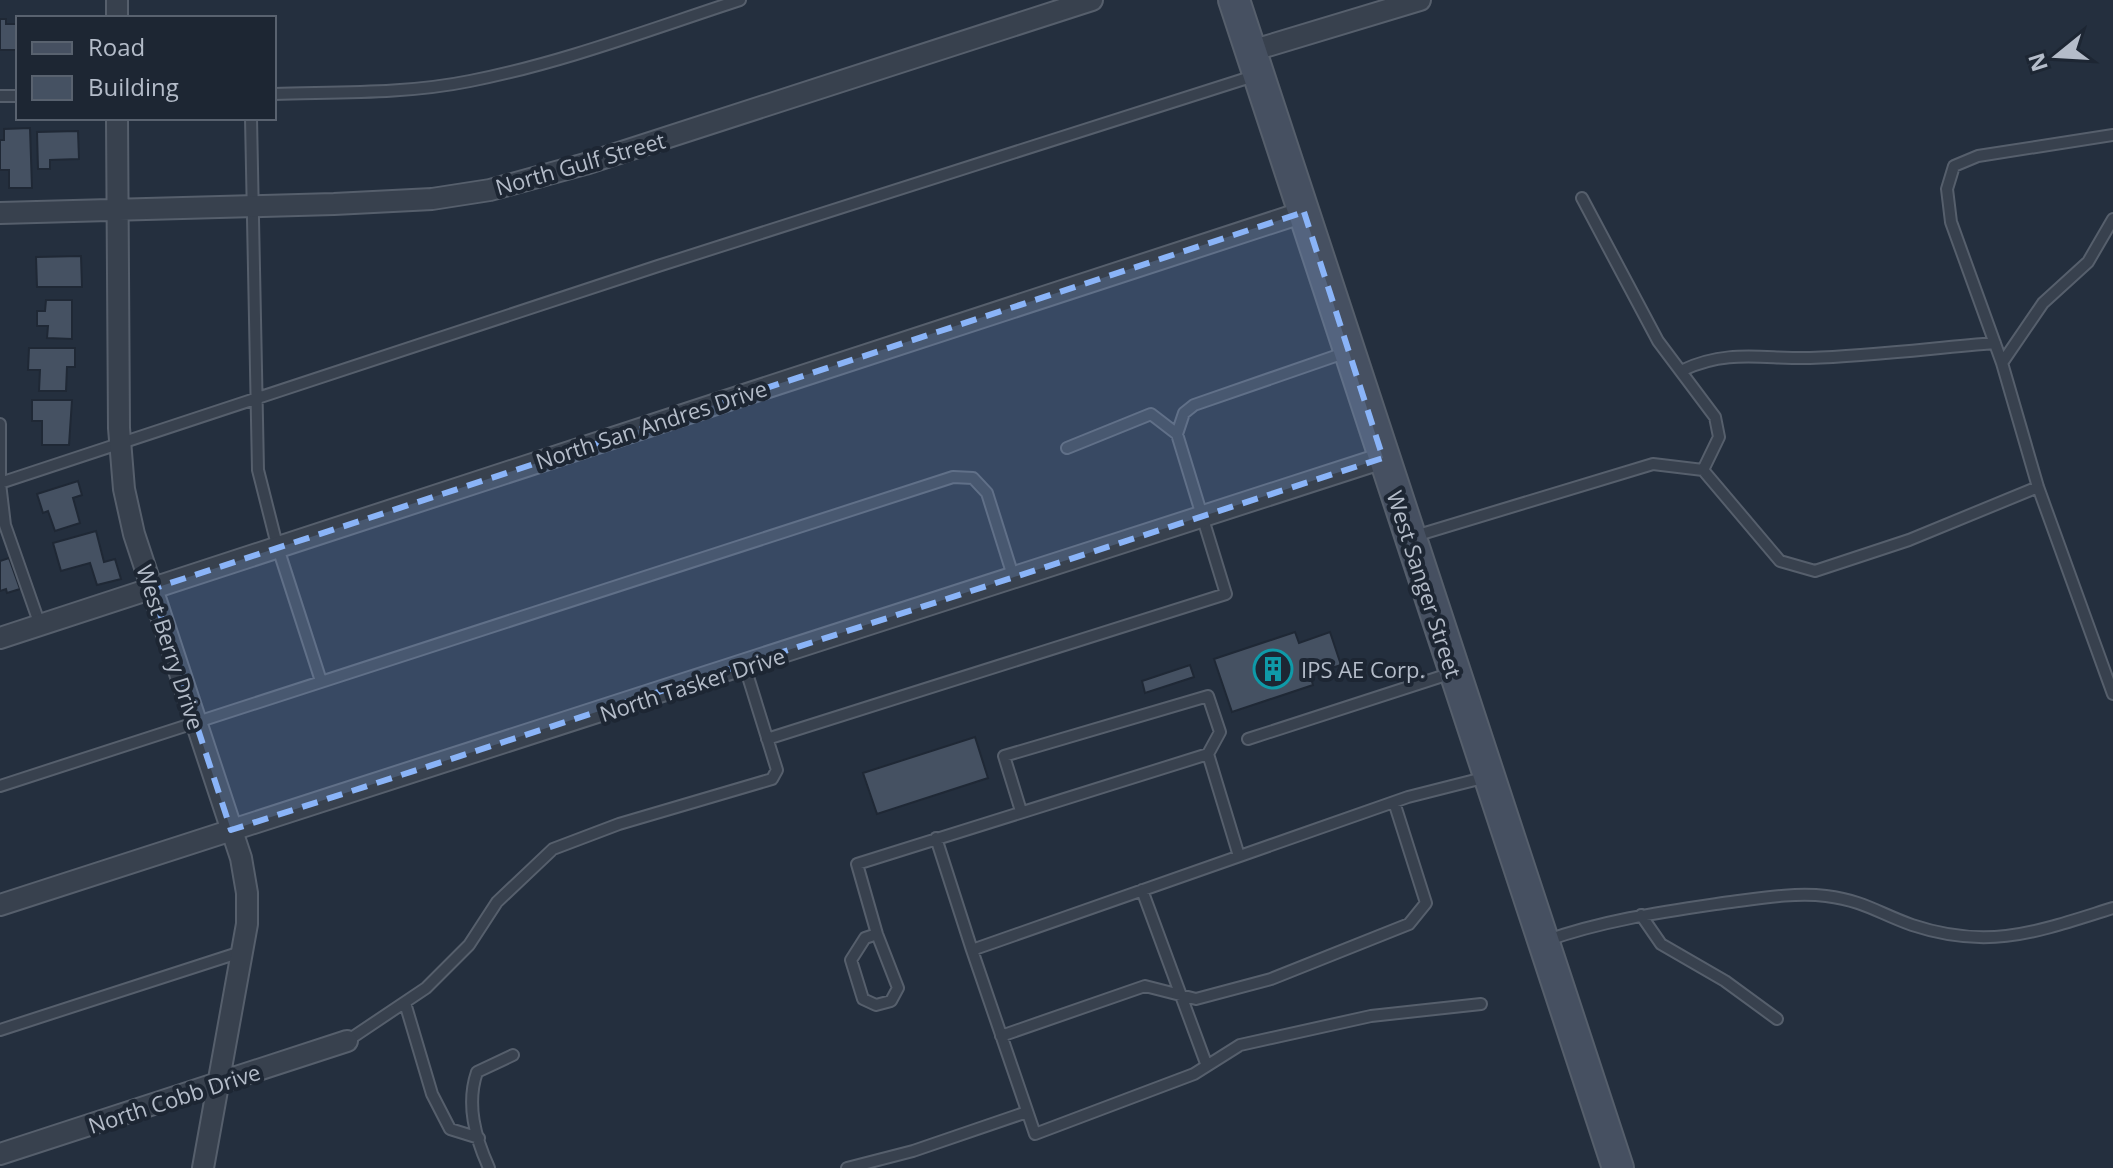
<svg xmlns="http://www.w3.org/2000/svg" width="2113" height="1168" viewBox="0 0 2113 1168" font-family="'Open Sans',sans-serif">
	<rect width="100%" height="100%" fill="#242f3e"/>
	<path fill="#455162" stroke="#1f2835" stroke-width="2" d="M 0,19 L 6,19 L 6,24 L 18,24 L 18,50 L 0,50 Z
		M 30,128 L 32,188 L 9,188 L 9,170 L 0,170 L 0,140 L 4,140 L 4,129 Z
		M 78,131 L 79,159 L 50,160 L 50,169 L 38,169 L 37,132 Z
		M 81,256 L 82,287 L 37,287 L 36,257 Z
		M 46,300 L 72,300 L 72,339 L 47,338 L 48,326 L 37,326 L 37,311 L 45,311 Z
		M 29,348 L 75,348 L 75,367 L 67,367 L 66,391 L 39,391 L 40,370 L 28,370 Z
		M 32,400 L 72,400 L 69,445 L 42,445 L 42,421 L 32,421 Z
		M 78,481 L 82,495 L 73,498 L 80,523 L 55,531 L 48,511 L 43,513 L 37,494 Z
		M 96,531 L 104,562 L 115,559 L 121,579 L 97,585 L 90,563 L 61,571 L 53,543 Z
		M 9,558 L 20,589 L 7,593 L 6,589 L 0,591 L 0,561 Z
		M 1295,632 L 1299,643 L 1330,632 L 1341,665 L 1310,675 L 1313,685 L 1232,712 L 1214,659 Z
		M 1190,665 L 1194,677 L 1145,693 L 1142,681 Z
		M 975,737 L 988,778 L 877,814 L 863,773 Z"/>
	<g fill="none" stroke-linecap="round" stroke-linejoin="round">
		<g stroke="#565f6c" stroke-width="14">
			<path id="service" d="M 274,94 C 339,92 406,94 470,81 C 562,63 651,29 740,0
				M 0,96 L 18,96
				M 251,118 L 258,470 L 277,545 L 321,681
				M 2113,135 L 1978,156 L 1954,166 L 1947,189 L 1951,222 L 2002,363 L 2038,487 L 2113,694
				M 1582,198 L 1658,341 L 1715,417 L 1719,437 L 1703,470
				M 2002,363 L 2043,303 L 2088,262 L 2113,219
				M 1683,370 C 1728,349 1762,359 1810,358 C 1871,356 1933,348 1995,343
				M 0,424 L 0,483 L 5,525 L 40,625
				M 1177,434 L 1184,413 L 1194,405 L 1347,352
				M 0,483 L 658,266 L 1257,75
				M 1415,536 L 1653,464 L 1703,470 L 1780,561 L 1815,571 L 1909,540 L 2038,487
				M 767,739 L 1226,594 L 1177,434 L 1151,414 L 1067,448
				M 1248,739 L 1452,673
				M 0,786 L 953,477 L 973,478 L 987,493 L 1014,579
				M 1021,811 L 1004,756 L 1208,696 L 1220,732 L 1208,754
				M 936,838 L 972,950
				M 1142,890 L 1207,1066
				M 1641,915 L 1661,944 L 1725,981 L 1777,1019
				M 877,934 L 865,938 L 851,960 L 863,999 L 876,1005 L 891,1001 L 898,988 L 877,934 L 857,864 L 1208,754 L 1239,856
				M 1545,941 C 1604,920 1662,912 1723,903 C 1756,899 1793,892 1826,896 C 1865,901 1878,913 1912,925 C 1990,951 2039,931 2113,908
				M 405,1003 L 432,1094 L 450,1129 L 479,1138
				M 1481,1004 L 1371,1016 L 1240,1045 L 1194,1074 L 1035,1134 L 972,950 L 1408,797 L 1487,777
				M 0,1030 L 241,952
				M 1001,1036 L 1145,986 L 1196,999 L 1271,979 L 1409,924 L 1426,903 L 1394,802
				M 347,1041 L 426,988 L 469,945 L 497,902 L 553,849 L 619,824 L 772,779 L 777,770 L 745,667
				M 489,1168 C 475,1137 466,1104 477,1072 L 513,1055
				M 847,1168 L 913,1151 L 1027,1112"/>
		</g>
		<g stroke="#565f6c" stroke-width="24">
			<path id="minor" d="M 117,0 L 117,18
				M 1251,51 L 1420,0
				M 117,118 L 119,428 L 124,489 L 134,534 L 241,858 L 247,893 L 247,924 L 203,1168
				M 0,213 L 334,204 L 432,199 L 490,190 L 585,164 L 1092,0
				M 0,638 L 1304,212
				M 0,905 L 1383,458
				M 0,1154 L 347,1041"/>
		</g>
		<g stroke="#565f6c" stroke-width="34">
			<path id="secondary" d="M 1234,0 L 1618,1168"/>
		</g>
		<use href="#service" stroke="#38414e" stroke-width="10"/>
		<use href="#minor" stroke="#38414e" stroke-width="20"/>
		<use href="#secondary" stroke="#465061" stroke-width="30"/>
	</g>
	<path fill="#8ab4f8" fill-opacity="0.2" stroke="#8ab4f8" stroke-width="6" stroke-dasharray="16 10" stroke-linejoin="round" d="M 1304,212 L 1383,458 L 231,830 L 152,589 Z"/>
	<defs>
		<g id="building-ring" transform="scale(2)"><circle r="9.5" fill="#1d2633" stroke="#0f9aa8" stroke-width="1.5"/><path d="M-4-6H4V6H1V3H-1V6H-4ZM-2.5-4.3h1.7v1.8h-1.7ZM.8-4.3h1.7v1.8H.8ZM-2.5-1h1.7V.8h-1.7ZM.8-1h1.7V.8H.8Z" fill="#0f9aa8"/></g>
	</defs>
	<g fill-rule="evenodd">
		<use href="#building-ring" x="1273" y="669"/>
	</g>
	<g text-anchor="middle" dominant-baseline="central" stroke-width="8" stroke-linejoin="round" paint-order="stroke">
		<g font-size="22" fill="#b4bcc9" stroke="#1d2633">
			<text transform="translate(580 163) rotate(-16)">North Gulf Street</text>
			<text transform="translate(651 424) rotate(-18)">North San Andres Drive</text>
			<text transform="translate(1425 584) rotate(72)">West Sanger Street</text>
			<text transform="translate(171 647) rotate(72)">West Berry Drive</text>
			<text transform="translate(692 684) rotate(-18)">North Tasker Drive</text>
			<text transform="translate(174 1098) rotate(-18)">North Cobb Drive</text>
		</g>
		<g font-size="22" fill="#b4bcc9" stroke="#1d2633" text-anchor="start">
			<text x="1301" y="669">IPS AE Corp.</text>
		</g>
	</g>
	<rect x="16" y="16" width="260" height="104" fill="#1d2633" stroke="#59626f" stroke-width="2"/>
	<rect x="32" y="42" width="40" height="12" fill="#465061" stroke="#59626f" stroke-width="2"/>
	<text x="88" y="56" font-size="24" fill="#b4bcc9">Road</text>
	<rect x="32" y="76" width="40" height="24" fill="#455162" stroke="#59626f" stroke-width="2"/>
	<text x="88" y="96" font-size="24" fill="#b4bcc9">Building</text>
	<g transform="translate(2057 56) rotate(252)" stroke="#1d2633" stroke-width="6" paint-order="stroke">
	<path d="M0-6L14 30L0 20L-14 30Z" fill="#b4bcc9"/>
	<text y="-12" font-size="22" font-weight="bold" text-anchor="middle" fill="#b4bcc9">N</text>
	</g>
</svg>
